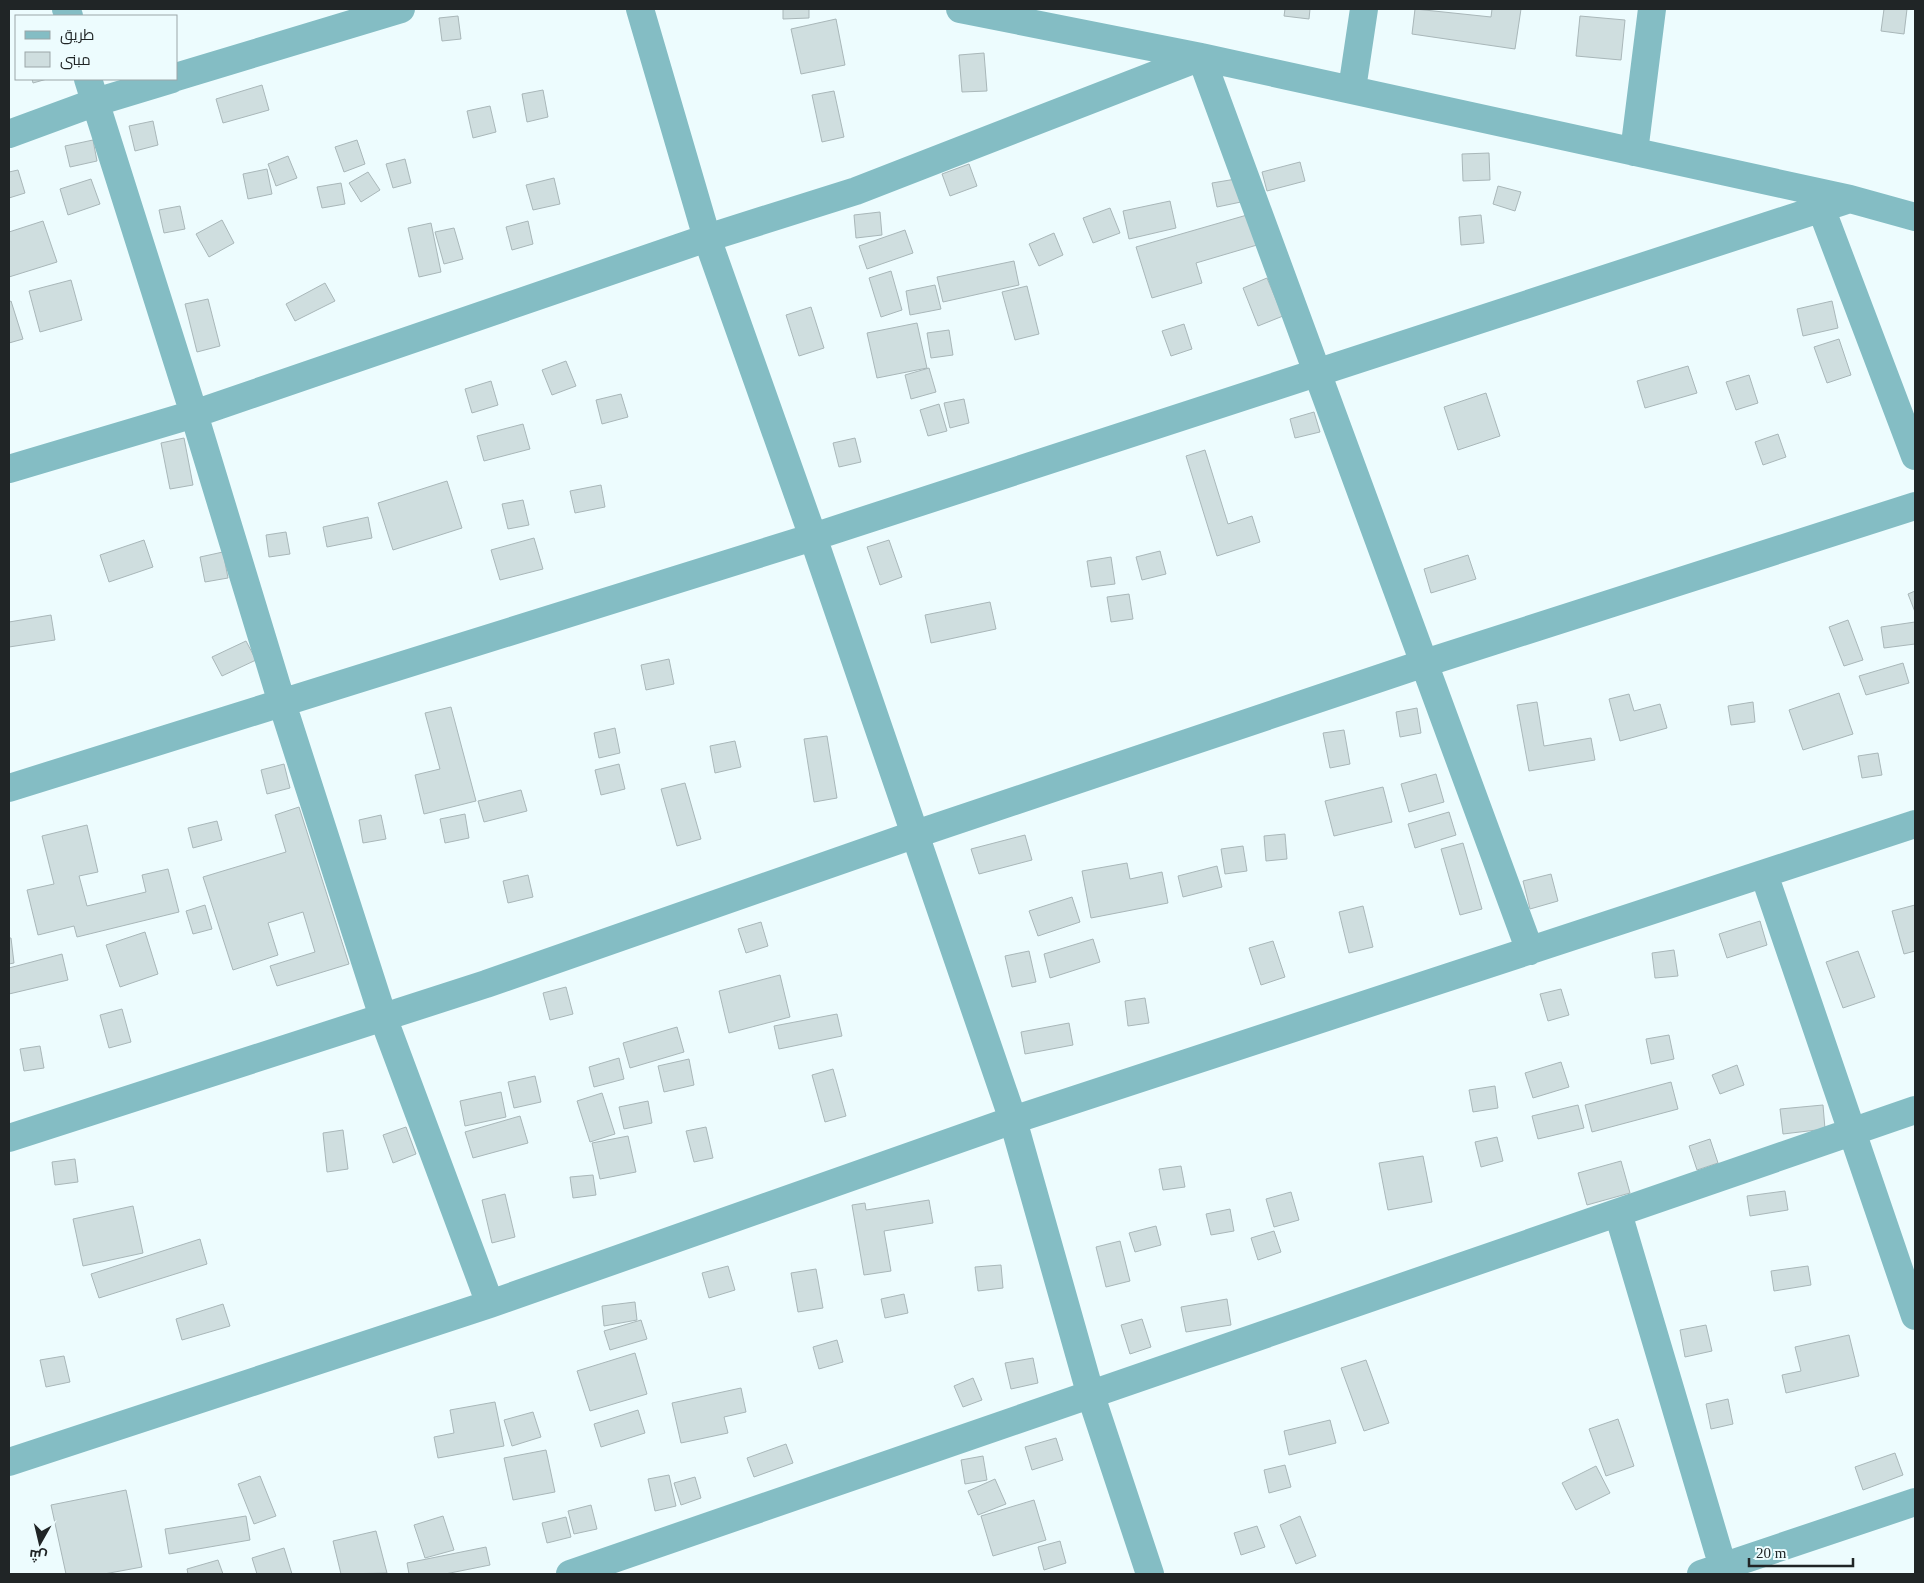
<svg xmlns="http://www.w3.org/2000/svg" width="1924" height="1583" viewBox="0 0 1924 1583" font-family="'Times New Roman',Cairo,serif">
	<rect width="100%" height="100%" fill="#edfcfe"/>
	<path fill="#cfdedf" stroke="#a9b7b9" d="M 783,9 L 809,9 L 809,18 L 783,19 Z
		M 1285,9 L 1310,9 L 1309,19 L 1284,16 Z
		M 1415,9 L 1491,17 L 1492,9 L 1521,9 L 1515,49 L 1412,34 Z
		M 1884,9 L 1907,9 L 1904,34 L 1881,31 Z
		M 458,16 L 461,39 L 442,41 L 439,18 Z
		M 1580,16 L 1625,20 L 1621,60 L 1576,56 Z
		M 836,19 L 845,65 L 801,74 L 791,29 Z
		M 984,53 L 987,91 L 962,92 L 959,55 Z
		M 32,79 L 47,79 L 33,83 Z
		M 262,85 L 269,110 L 223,123 L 216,99 Z
		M 543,90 L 548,117 L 527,122 L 522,94 Z
		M 834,91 L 844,137 L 822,142 L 812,95 Z
		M 490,106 L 496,132 L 473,138 L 467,111 Z
		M 153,121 L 158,145 L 135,151 L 129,126 Z
		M 93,140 L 97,161 L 70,167 L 65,146 Z
		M 357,140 L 365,164 L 344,172 L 335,147 Z
		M 1489,153 L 1490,180 L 1463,181 L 1462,154 Z
		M 288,156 L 297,178 L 276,186 L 268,164 Z
		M 405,159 L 411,183 L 393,188 L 386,164 Z
		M 1300,162 L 1305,181 L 1267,191 L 1262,172 Z
		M 969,164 L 977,186 L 950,196 L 942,174 Z
		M 267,169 L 272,194 L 248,199 L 243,174 Z
		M 18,170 L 25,193 L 9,198 L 9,172 Z
		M 368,172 L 380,190 L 361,202 L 349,183 Z
		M 554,178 L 560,204 L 533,210 L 526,185 Z
		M 91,179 L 100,204 L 68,215 L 60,189 Z
		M 1236,179 L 1241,202 L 1217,207 L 1212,183 Z
		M 341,183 L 345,204 L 322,208 L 317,187 Z
		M 1498,186 L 1521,192 L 1515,211 L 1493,204 Z
		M 1170,201 L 1176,228 L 1129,239 L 1123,211 Z
		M 180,206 L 185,229 L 164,233 L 159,210 Z
		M 1110,208 L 1120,233 L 1093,243 L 1083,218 Z
		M 880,212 L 882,235 L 856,238 L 854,215 Z
		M 1247,215 L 1257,245 L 1196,263 L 1202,283 L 1152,298 L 1136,247 Z
		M 1481,215 L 1484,243 L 1461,245 L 1459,217 Z
		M 222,220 L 234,243 L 209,257 L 196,234 Z
		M 43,221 L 57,262 L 9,277 L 9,232 Z
		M 528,221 L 533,244 L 512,250 L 506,227 Z
		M 431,223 L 441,272 L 419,277 L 408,228 Z
		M 454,228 L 463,259 L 444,264 L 435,232 Z
		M 905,230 L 913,253 L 867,269 L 859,246 Z
		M 1054,233 L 1063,255 L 1039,266 L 1029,244 Z
		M 1014,261 L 1019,285 L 943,302 L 937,277 Z
		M 891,271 L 902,310 L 881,317 L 869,278 Z
		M 1267,278 L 1283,316 L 1258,326 L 1243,288 Z
		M 71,280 L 82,320 L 40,332 L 29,291 Z
		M 325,283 L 335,301 L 295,321 L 286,304 Z
		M 935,285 L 941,309 L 910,315 L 906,291 Z
		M 1027,286 L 1039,334 L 1015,340 L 1002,292 Z
		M 208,299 L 220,346 L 197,352 L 185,304 Z
		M 11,301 L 23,339 L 9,343 L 9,302 Z
		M 1832,301 L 1838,328 L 1803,336 L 1797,309 Z
		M 811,307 L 824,348 L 799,356 L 786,315 Z
		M 917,323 L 927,368 L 877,378 L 867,333 Z
		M 1184,324 L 1192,349 L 1171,356 L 1162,331 Z
		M 949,330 L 953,355 L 931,358 L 927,333 Z
		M 1839,339 L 1851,375 L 1827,383 L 1814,347 Z
		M 566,361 L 576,386 L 552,395 L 542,370 Z
		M 1688,366 L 1697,393 L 1645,408 L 1637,381 Z
		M 929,368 L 936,392 L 911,399 L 905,375 Z
		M 1749,375 L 1758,403 L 1736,410 L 1726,382 Z
		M 491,381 L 498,405 L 472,413 L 465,389 Z
		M 1486,393 L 1500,436 L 1458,450 L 1444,407 Z
		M 621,394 L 628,417 L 602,424 L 596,400 Z
		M 964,399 L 969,423 L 950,428 L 944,403 Z
		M 939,404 L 947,431 L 928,436 L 920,410 Z
		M 1314,412 L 1320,432 L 1295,438 L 1290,419 Z
		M 523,424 L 530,449 L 484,461 L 477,436 Z
		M 1778,434 L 1786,457 L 1763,465 L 1755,442 Z
		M 184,438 L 193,485 L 170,489 L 161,443 Z
		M 855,438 L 861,462 L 839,467 L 833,443 Z
		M 1205,450 L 1228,524 L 1252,516 L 1260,542 L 1217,556 L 1186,456 Z
		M 447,481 L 462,528 L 393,550 L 378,503 Z
		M 601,485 L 605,507 L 575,513 L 570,491 Z
		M 523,500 L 529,525 L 508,529 L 502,504 Z
		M 368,517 L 372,538 L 327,547 L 323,527 Z
		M 286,532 L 290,554 L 269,557 L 266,535 Z
		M 534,538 L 543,569 L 500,580 L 491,550 Z
		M 144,540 L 153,567 L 109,582 L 100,555 Z
		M 889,540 L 902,577 L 880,585 L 867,547 Z
		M 1160,551 L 1166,574 L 1142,580 L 1136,557 Z
		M 223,552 L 228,578 L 205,582 L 200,557 Z
		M 1468,555 L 1476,579 L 1431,593 L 1424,569 Z
		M 1111,557 L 1115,584 L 1091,587 L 1087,561 Z
		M 1915,591 L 1915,612 L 1908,594 Z
		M 1129,594 L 1133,619 L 1111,622 L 1107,597 Z
		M 990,602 L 996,629 L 931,643 L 925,615 Z
		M 51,615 L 55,640 L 9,647 L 9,622 Z
		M 1848,620 L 1863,660 L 1844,666 L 1829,627 Z
		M 1915,622 L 1915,644 L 1884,648 L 1881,627 Z
		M 246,641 L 256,660 L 222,676 L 212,657 Z
		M 669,659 L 674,684 L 646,690 L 641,665 Z
		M 1903,663 L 1909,683 L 1866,695 L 1859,676 Z
		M 1839,693 L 1853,734 L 1803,750 L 1789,710 Z
		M 1629,694 L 1634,711 L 1660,704 L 1667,728 L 1620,741 L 1609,699 Z
		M 1537,702 L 1544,746 L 1591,738 L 1595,760 L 1529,771 L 1517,705 Z
		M 1753,702 L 1755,722 L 1731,725 L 1728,706 Z
		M 451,707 L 476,801 L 424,814 L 415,775 L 440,769 L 425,713 Z
		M 1417,708 L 1421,733 L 1400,737 L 1396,712 Z
		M 615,728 L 620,753 L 599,758 L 594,733 Z
		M 1344,730 L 1350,764 L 1330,768 L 1323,733 Z
		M 827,736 L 837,798 L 814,802 L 804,739 Z
		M 735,741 L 741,767 L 715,773 L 710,746 Z
		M 1878,753 L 1882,775 L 1862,778 L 1858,756 Z
		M 284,764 L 290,788 L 267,794 L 261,770 Z
		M 619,764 L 625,789 L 601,795 L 595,770 Z
		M 1436,774 L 1444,802 L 1409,812 L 1401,784 Z
		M 685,783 L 701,839 L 677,846 L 661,789 Z
		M 1383,787 L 1392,822 L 1334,836 L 1325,801 Z
		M 521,790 L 527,811 L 484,822 L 478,801 Z
		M 299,807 L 349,964 L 277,986 L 270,966 L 315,952 L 303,912 L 268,923 L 278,955 L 233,970 L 203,877 L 286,852 L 275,815 Z
		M 1449,812 L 1456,835 L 1415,848 L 1408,824 Z
		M 465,814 L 469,838 L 445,843 L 440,819 Z
		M 381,815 L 386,839 L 363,843 L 359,820 Z
		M 217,821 L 222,840 L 193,848 L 188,828 Z
		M 87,825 L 98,872 L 79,876 L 87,906 L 146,892 L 142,875 L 168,869 L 179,912 L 77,937 L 74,926 L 38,935 L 27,890 L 54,884 L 42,836 Z
		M 1285,834 L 1287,859 L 1266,861 L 1264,836 Z
		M 1025,835 L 1032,860 L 979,874 L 971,849 Z
		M 1463,843 L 1482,909 L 1460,915 L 1441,849 Z
		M 1243,846 L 1247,871 L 1225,874 L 1221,849 Z
		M 1127,863 L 1130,879 L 1162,872 L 1168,903 L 1091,918 L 1082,871 Z
		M 1217,866 L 1222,887 L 1183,897 L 1178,876 Z
		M 1551,874 L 1558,901 L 1530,909 L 1523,881 Z
		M 528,875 L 533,897 L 508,903 L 503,881 Z
		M 1072,897 L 1080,922 L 1038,936 L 1029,911 Z
		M 205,905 L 212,929 L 193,934 L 186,911 Z
		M 1915,905 L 1915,951 L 1904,954 L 1892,911 Z
		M 1363,906 L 1373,947 L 1349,953 L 1339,912 Z
		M 1760,921 L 1767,945 L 1727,958 L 1719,934 Z
		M 761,922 L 768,946 L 746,953 L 738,929 Z
		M 145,932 L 158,974 L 120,987 L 106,945 Z
		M 9,938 L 11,938 L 14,963 L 9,964 Z
		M 1093,939 L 1100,962 L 1050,978 L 1044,954 Z
		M 1273,941 L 1285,977 L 1261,985 L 1249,948 Z
		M 1674,950 L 1678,976 L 1655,978 L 1652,953 Z
		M 1029,951 L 1036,982 L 1012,987 L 1005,956 Z
		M 1858,951 L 1875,997 L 1843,1008 L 1826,962 Z
		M 62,954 L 68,980 L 9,994 L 9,968 Z
		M 780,975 L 790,1017 L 729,1033 L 719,991 Z
		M 566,987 L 573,1014 L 550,1020 L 543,993 Z
		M 1561,989 L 1569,1015 L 1548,1021 L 1540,994 Z
		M 1145,998 L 1149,1023 L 1128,1026 L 1125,1001 Z
		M 122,1009 L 131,1042 L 109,1048 L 100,1015 Z
		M 837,1014 L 842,1036 L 779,1049 L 774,1026 Z
		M 1069,1023 L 1073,1045 L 1025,1054 L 1021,1032 Z
		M 677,1027 L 684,1052 L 630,1068 L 623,1043 Z
		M 1669,1035 L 1674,1059 L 1651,1064 L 1646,1039 Z
		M 40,1046 L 44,1068 L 24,1071 L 20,1049 Z
		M 619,1058 L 624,1079 L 594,1087 L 589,1067 Z
		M 689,1059 L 694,1085 L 664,1092 L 658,1066 Z
		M 1561,1062 L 1569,1087 L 1533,1098 L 1525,1073 Z
		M 1737,1065 L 1744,1085 L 1720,1094 L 1712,1075 Z
		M 833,1069 L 846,1116 L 825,1122 L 812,1075 Z
		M 535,1076 L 541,1102 L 514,1108 L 508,1082 Z
		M 1671,1082 L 1678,1109 L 1592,1132 L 1585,1105 Z
		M 1495,1086 L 1498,1108 L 1473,1112 L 1469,1090 Z
		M 501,1092 L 506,1117 L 465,1126 L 460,1101 Z
		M 602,1093 L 615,1134 L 590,1142 L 577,1101 Z
		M 648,1101 L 652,1123 L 624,1129 L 619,1107 Z
		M 1578,1105 L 1584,1128 L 1538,1139 L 1532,1116 Z
		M 1823,1105 L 1825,1129 L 1783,1134 L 1780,1109 Z
		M 520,1116 L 528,1143 L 473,1158 L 465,1132 Z
		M 406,1127 L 416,1154 L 393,1163 L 383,1135 Z
		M 706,1127 L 713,1158 L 694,1162 L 686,1131 Z
		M 343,1130 L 348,1169 L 327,1172 L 323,1133 Z
		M 628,1136 L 636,1172 L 600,1179 L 592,1143 Z
		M 1497,1137 L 1503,1161 L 1481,1167 L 1475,1142 Z
		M 1710,1139 L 1718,1163 L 1697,1170 L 1689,1146 Z
		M 1423,1156 L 1432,1202 L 1388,1210 L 1379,1163 Z
		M 75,1159 L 78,1182 L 55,1185 L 52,1162 Z
		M 1621,1161 L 1630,1193 L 1587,1205 L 1578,1173 Z
		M 1181,1166 L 1185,1187 L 1163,1190 L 1159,1169 Z
		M 593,1175 L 596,1195 L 573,1198 L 570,1177 Z
		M 1785,1191 L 1788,1210 L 1750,1216 L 1747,1196 Z
		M 1291,1192 L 1299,1220 L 1274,1227 L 1266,1199 Z
		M 505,1194 L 515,1237 L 492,1243 L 482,1200 Z
		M 929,1200 L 933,1223 L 884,1231 L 891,1271 L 864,1275 L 852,1205 L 865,1203 L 866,1210 Z
		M 133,1206 L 143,1253 L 83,1266 L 73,1219 Z
		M 1230,1209 L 1234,1231 L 1211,1235 L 1206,1214 Z
		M 1156,1226 L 1161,1245 L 1135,1252 L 1129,1233 Z
		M 1274,1231 L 1281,1252 L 1258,1260 L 1251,1238 Z
		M 200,1239 L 207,1264 L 99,1298 L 91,1274 Z
		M 1120,1241 L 1130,1281 L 1106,1287 L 1096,1247 Z
		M 1001,1265 L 1003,1288 L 978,1291 L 975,1267 Z
		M 728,1266 L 735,1290 L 709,1298 L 702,1273 Z
		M 1808,1266 L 1811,1285 L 1774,1291 L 1771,1271 Z
		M 816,1269 L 823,1308 L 798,1312 L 791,1273 Z
		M 904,1294 L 908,1313 L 885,1318 L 881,1299 Z
		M 1227,1299 L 1231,1325 L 1186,1332 L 1181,1307 Z
		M 635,1302 L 637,1320 L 604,1326 L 602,1306 Z
		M 223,1304 L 230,1326 L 182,1340 L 176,1319 Z
		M 1142,1319 L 1151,1347 L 1130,1354 L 1121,1325 Z
		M 641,1320 L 647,1339 L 610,1350 L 604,1331 Z
		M 1706,1325 L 1712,1351 L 1685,1357 L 1680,1330 Z
		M 1849,1335 L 1859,1376 L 1786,1393 L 1782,1375 L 1801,1371 L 1795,1347 Z
		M 837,1340 L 843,1362 L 819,1369 L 813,1347 Z
		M 635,1353 L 647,1394 L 590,1411 L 577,1371 Z
		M 64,1356 L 70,1382 L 46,1387 L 40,1360 Z
		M 1033,1358 L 1038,1383 L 1011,1389 L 1005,1363 Z
		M 1366,1360 L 1389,1423 L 1364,1431 L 1341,1368 Z
		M 973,1378 L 982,1400 L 963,1407 L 954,1386 Z
		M 741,1388 L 746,1412 L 724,1417 L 728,1433 L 681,1443 L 672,1403 Z
		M 1728,1399 L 1733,1424 L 1711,1429 L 1706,1404 Z
		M 495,1402 L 504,1446 L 438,1458 L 434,1437 L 454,1433 L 450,1410 Z
		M 638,1410 L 645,1433 L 601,1447 L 594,1424 Z
		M 533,1412 L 541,1437 L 512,1446 L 504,1420 Z
		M 1618,1419 L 1634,1466 L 1606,1476 L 1589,1429 Z
		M 1330,1420 L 1336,1443 L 1289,1455 L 1284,1431 Z
		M 1056,1438 L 1063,1460 L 1032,1470 L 1025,1447 Z
		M 786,1444 L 793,1463 L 754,1477 L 747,1458 Z
		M 546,1450 L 555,1492 L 513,1500 L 504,1458 Z
		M 1895,1453 L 1903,1475 L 1863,1490 L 1855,1467 Z
		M 983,1456 L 987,1480 L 965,1484 L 961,1460 Z
		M 1285,1465 L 1291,1487 L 1269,1493 L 1264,1470 Z
		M 1596,1466 L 1610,1493 L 1576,1510 L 1562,1483 Z
		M 669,1475 L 676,1506 L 655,1511 L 648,1479 Z
		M 260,1476 L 276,1516 L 254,1524 L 238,1484 Z
		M 695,1477 L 701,1498 L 681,1505 L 674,1483 Z
		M 995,1479 L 1006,1504 L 978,1515 L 968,1491 Z
		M 126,1490 L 142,1567 L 104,1574 L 66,1574 L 51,1505 Z
		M 1034,1500 L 1046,1540 L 993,1556 L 981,1516 Z
		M 591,1505 L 597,1529 L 574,1534 L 568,1511 Z
		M 246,1516 L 250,1540 L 169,1554 L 165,1529 Z
		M 443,1516 L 454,1550 L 425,1558 L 414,1525 Z
		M 1300,1516 L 1316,1556 L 1296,1564 L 1280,1525 Z
		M 566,1517 L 571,1537 L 547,1543 L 542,1523 Z
		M 1257,1526 L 1265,1547 L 1241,1555 L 1234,1533 Z
		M 376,1531 L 387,1573 L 341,1574 L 333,1541 Z
		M 1060,1541 L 1066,1563 L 1044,1570 L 1038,1547 Z
		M 486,1547 L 490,1565 L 445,1574 L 409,1574 L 407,1563 Z
		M 284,1548 L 292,1574 L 257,1574 L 252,1558 Z
		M 218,1560 L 223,1574 L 188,1574 L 187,1569 Z"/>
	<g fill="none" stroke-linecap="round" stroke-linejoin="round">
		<path stroke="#84bdc4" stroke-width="28" d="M 66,9 L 69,16
			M 640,9 L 707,238 L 813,537 L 1013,1120 L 1091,1396 L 1150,1574
			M 960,9 L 1201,57 L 1850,199 L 1915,217
			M 176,77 L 401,9
			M 88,79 L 194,414 L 282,703 L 383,1017 L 490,1304
			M 1352,89 L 1364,9
			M 9,134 L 96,102 L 172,79
			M 1634,152 L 1652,9
			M 1821,208 L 1915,456
			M 9,469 L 194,414 L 707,238 L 856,191 L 1201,57 L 1530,951
			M 9,788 L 813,537 L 1850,199
			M 1764,874 L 1915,1316
			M 9,1138 L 486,984 L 916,834 L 1428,662 L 1915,506
			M 1618,1213 L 1725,1574
			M 9,1462 L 490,1304 L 1013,1120 L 1915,824
			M 570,1574 L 1915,1110
			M 1701,1574 L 1915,1502"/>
	</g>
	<rect width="1924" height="1583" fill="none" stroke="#202526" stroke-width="20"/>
	<rect x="15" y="15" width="162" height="65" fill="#edfcfe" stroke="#9ba6a8"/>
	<rect x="25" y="31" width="25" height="8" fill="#84bdc4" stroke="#9ba6a8"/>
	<text x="60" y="40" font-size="15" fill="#202526">طريق</text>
	<rect x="25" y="52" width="25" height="15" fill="#cfdedf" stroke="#9ba6a8"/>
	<text x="60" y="65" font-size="15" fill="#202526">مبنى</text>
	<g transform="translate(40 1543) rotate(188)" stroke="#edfcfe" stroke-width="4" paint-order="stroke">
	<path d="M0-4L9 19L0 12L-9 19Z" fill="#202526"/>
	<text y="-8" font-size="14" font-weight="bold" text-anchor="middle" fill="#202526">ش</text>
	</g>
	<path d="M1749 1558v8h104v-8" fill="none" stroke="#202526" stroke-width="2.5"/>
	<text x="1756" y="1558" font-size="15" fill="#202526" stroke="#edfcfe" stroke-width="4" paint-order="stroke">20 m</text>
</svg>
